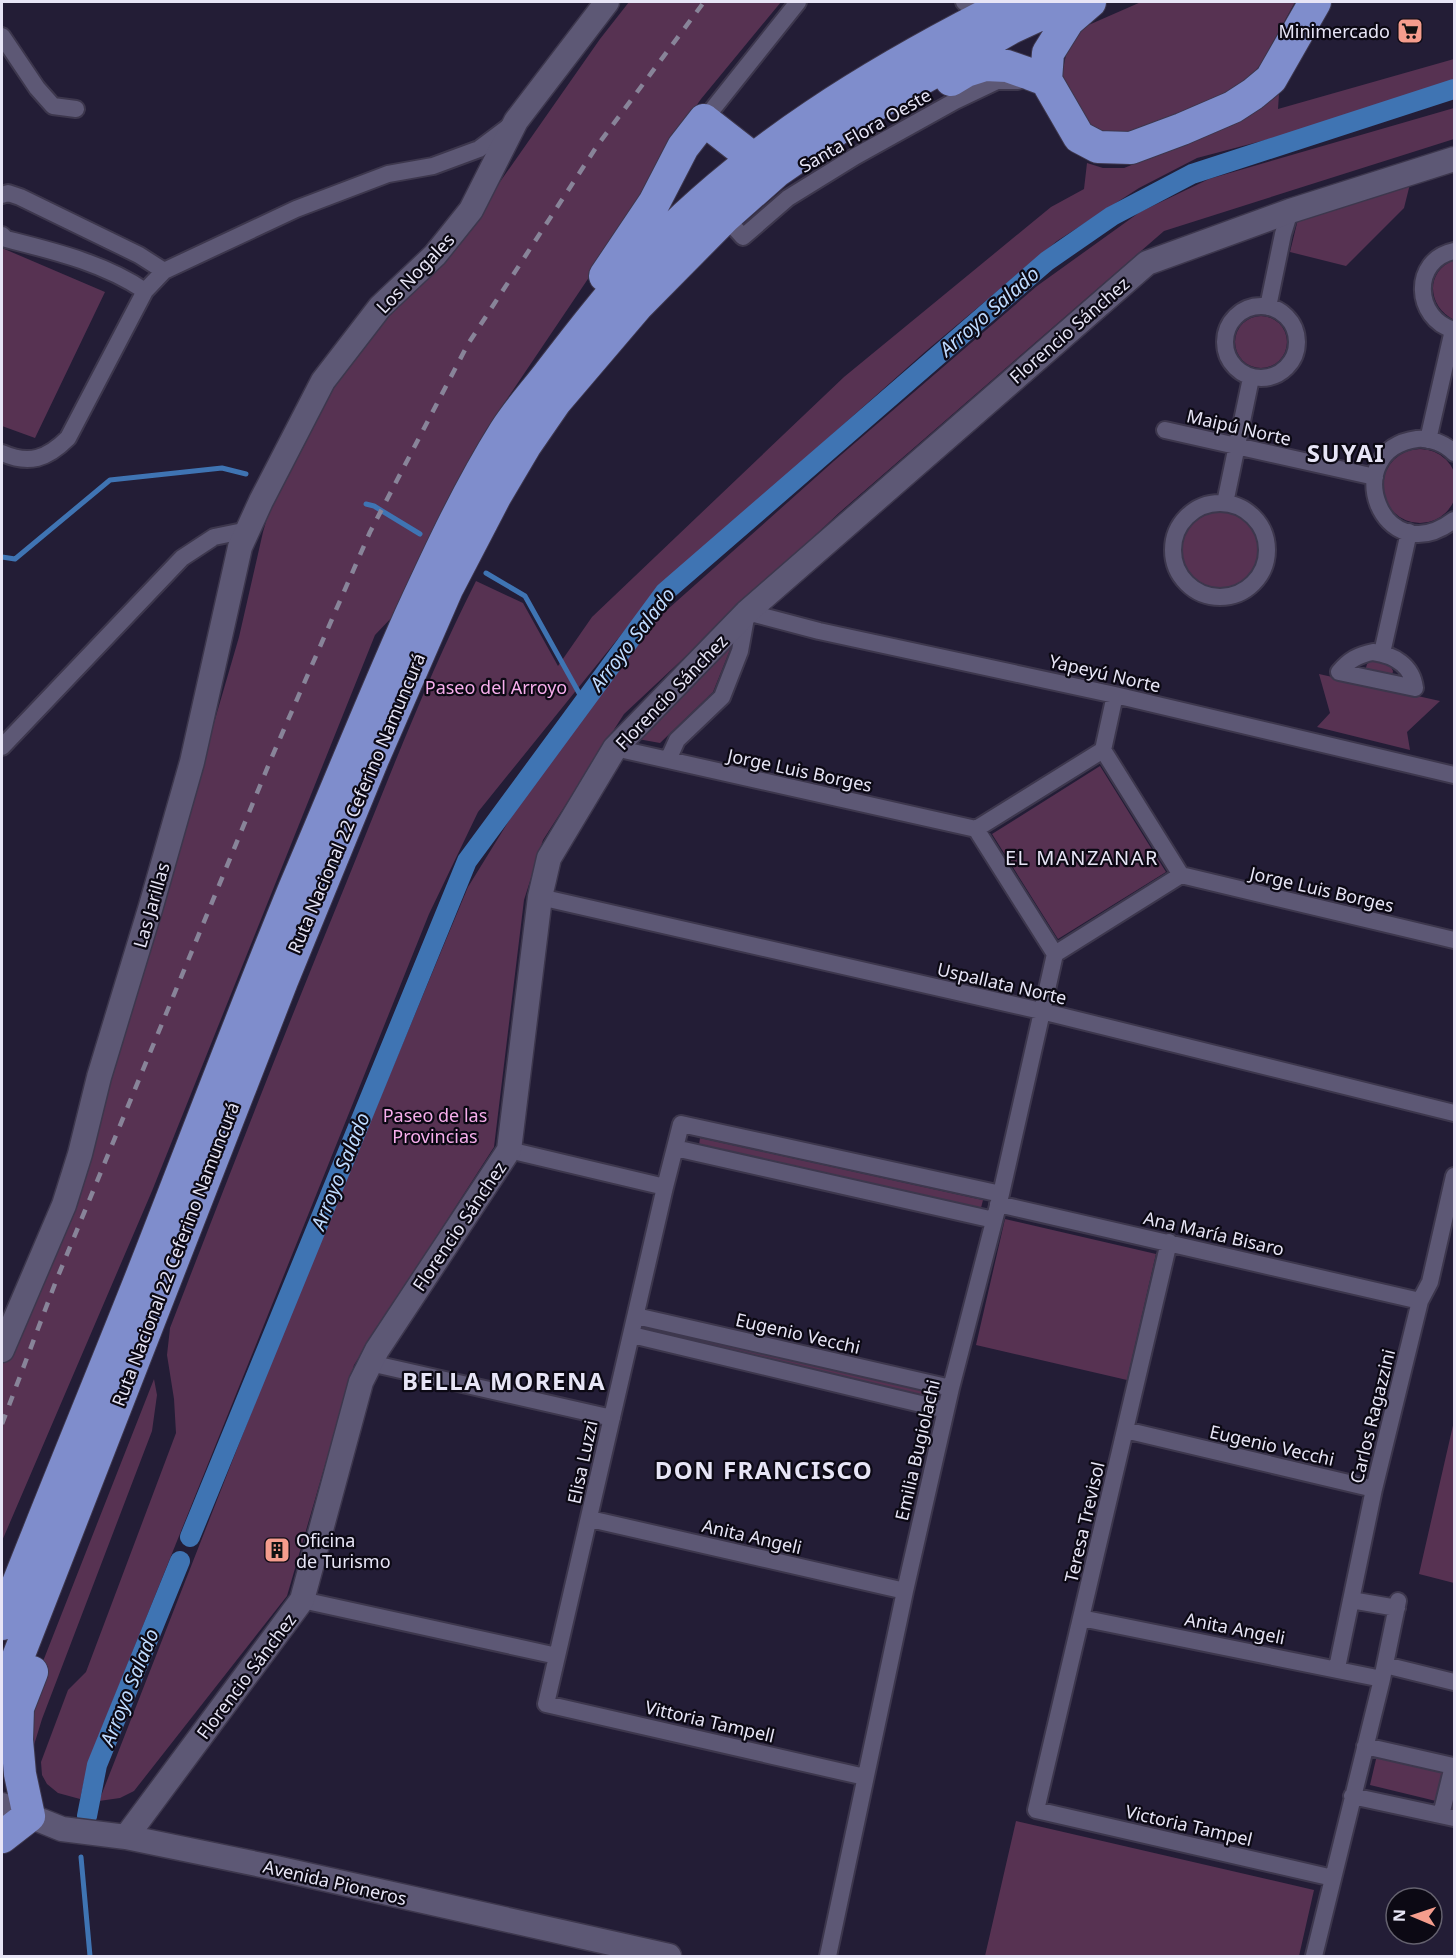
<svg xmlns="http://www.w3.org/2000/svg" width="1456" height="1958" viewBox="0 0 1456 1958" font-family="'Noto Sans',sans-serif">
	<rect width="100%" height="100%" fill="#231d36"/>
	<path fill="#573252" d="M 629,2 L 781,2 L 701,99 L 670,143 L 654,178 L 596,267 L 486,430 L 450,496 L 394,615 L 375,635 L 152,1191 L 2,1541 L 2,1364 L 85,1179 L 108,1067 L 188,812 L 239,637 L 263,532 L 275,491 L 313,416 L 348,365 L 388,317 L 446,259 L 600,39 Z
		M 1141,2 L 1295,2 L 1261,64 L 1245,83 L 1214,102 L 1122,134 L 1099,132 L 1083,123 L 1062,74 L 1067,50 L 1084,27 Z
		M 1454,59 L 1454,81 L 1318,126 L 1197,158 L 1139,188 L 1057,241 L 926,351 L 658,589 L 478,812 L 429,914 L 89,1760 L 80,1799 L 58,1793 L 47,1784 L 42,1775 L 41,1762 L 68,1690 L 86,1672 L 176,1433 L 174,1399 L 167,1355 L 170,1328 C 228,1178 286,1029 347,881 C 388,780 427,678 476,581 L 523,603 L 558,666 L 592,617 L 844,377 L 1051,207 L 1084,189 L 1087,163 L 1103,168 L 1124,168 L 1233,125 L 1260,109 L 1279,94 L 1278,109 Z
		M 1454,108 L 1454,139 L 1164,231 L 840,512 L 624,714 L 543,840 L 524,900 L 494,1147 L 354,1365 L 287,1596 L 134,1791 L 120,1798 L 99,1801 L 288,1319 L 468,887 L 531,785 L 659,617 L 834,461 L 1037,286 L 1140,212 L 1209,179 Z
		M 1411,180 L 1404,208 L 1346,266 L 1290,252 L 1299,215 Z
		M 2,248 L 105,292 L 35,438 L 2,426 Z
		M 1454,260 L 1454,320 C 1428,307 1424,272 1454,260 Z
		M1235 342a26 26 0 1 1 52 0a26 26 0 1 1-52 0Z
		M1383 486a37 37 0 1 1 74 0a37 37 0 1 1-74 0Z
		M1182 550a38 38 0 1 1 76 0a38 38 0 1 1-76 0Z
		M 732,645 L 713,692 L 660,743 L 638,739 Z
		M 1374,659 L 1389,663 L 1393,671 L 1391,681 L 1364,675 L 1367,664 Z
		M 1319,674 L 1440,701 L 1407,732 L 1410,750 L 1317,727 L 1330,713 Z
		M 1100,766 L 1166,872 L 1058,939 L 992,834 Z
		M 700,1138 L 983,1200 L 981,1208 L 699,1145 Z
		M 1005,1219 L 1156,1254 L 1127,1380 L 976,1345 Z
		M 651,1325 L 933,1390 L 931,1398 L 649,1332 Z
		M 154,1379 L 157,1395 L 152,1431 L 42,1719 L 30,1758 L 27,1702 Z
		M 1454,1421 L 1454,1583 L 1419,1574 Z
		M 1377,1755 L 1444,1771 L 1436,1801 L 1370,1785 Z
		M 1016,1821 L 1314,1890 L 1299,1956 L 985,1956 Z"/>
	<g fill="none" stroke-linecap="round" stroke-linejoin="round">
		<path stroke="#3f74b3" stroke-width="5" d="M 366,504 L 374,506 L 420,534
			M 2,557 L 15,559 L 110,480 L 222,468 L 246,474
			M 486,573 L 525,596 L 584,702
			M 81,1857 L 90,1956"/>
		<path stroke="#3f74b3" stroke-width="20" d="M 190,1537 L 467,861 L 665,592 L 1047,261 L 1112,216 L 1192,174 L 1454,89
			M 87,1816 L 97,1765 L 180,1561"/>
		<g stroke="#3d374d" stroke-width="20">
			<path id="street" d="M 964,2 L 983,16 L 987,13
				M 2,36 L 37,88 L 53,106 L 76,109
				M 704,120 L 798,2
				M 2,195 L 8,193 L 20,197 L 139,255 L 164,271 L 296,209 L 388,174 L 433,166 L 479,149 L 511,125
				M 725,217 L 743,237 L 788,198 L 856,156 L 955,101 L 997,81 L 1018,81
				M 2,235 L 6,239 C 53,251 104,263 145,291
				M 1454,251 C 1411,260 1414,319 1454,330
				M1225 342a36 36 0 1 1 72 0a36 36 0 1 1-72 0Z
				M 1268,307 L 1283,234 L 1290,211
				M 1165,430 L 1375,477
				M 1428,440 L 1453,330
				M 2,453 C 29,465 47,459 68,438 L 145,291 L 164,271
				M 1454,453 C 1445,443 1430,438 1417,439 C 1337,450 1381,575 1454,520
				M1173 550a47 47 0 1 1 94 0a47 47 0 1 1-94 0Z
				M 1225,503 L 1251,378
				M 1373,652 C 1394,655 1412,665 1415,688 L 1339,672 C 1349,660 1358,655 1373,652 Z
				M 1382,653 L 1409,532
				M 2,747 L 182,558 L 214,537 L 248,530
				M 615,748 L 976,829
				M 1103,750 L 1181,875 L 1055,954 L 976,829 Z
				M 1103,750 L 1115,695
				M 668,760 L 677,740 L 722,697 L 740,651 L 747,612 L 819,631 L 1115,695 L 1454,775
				M 1181,875 L 1454,940
				M 540,897 L 1041,1011 L 1454,1113
				M 675,1148 L 994,1220
				M 509,1150 L 665,1187
				M 998,1204 L 1420,1301
				M 1169,1242 L 1036,1810 L 1333,1878
				M 636,1316 L 951,1388
				M 632,1335 L 946,1410
				M 370,1363 L 612,1418
				M 1125,1430 L 1374,1489
				M 590,1519 L 905,1591
				M 302,1600 L 557,1656
				M 1351,1600 L 1397,1608
				M 1081,1618 L 1382,1679
				M 1385,1665 L 1454,1682
				M 1337,1668 L 1374,1489 L 1420,1301 L 1430,1282 L 1454,1176
				M 1365,1746 L 1453,1766 L 1441,1815
				M 865,1777 L 546,1704 L 665,1187 L 681,1124 L 1001,1194
				M 1352,1796 L 1454,1818
				M 828,1956 L 905,1591 L 951,1388 L 1001,1194 L 1055,954
				M 1314,1956 L 1382,1679 L 1398,1601"/>
		</g>
		<g stroke="#3d374d" stroke-width="27">
			<path id="secondary" d="M 2,1350 L 64,1205 L 80,1154 L 99,1077 L 151,906 L 192,762 L 240,547 L 261,501 L 323,381 L 380,307 L 435,255 L 471,210 L 516,121 L 607,2
				M 2,1805 L 62,1829 L 126,1837 L 276,1868 L 669,1956
				M 126,1837 L 302,1600 L 361,1382 L 377,1350 L 509,1150 L 540,897 L 549,858 L 615,748 L 747,612 L 1147,263 L 1290,211 L 1454,159"/>
		</g>
		<g stroke="#3d374d" stroke-width="34">
			<path id="highway" d="M 951,80 L 966,71 L 985,65 L 1007,66 L 1030,74 L 1046,80 L 1079,137 L 1098,147 L 1131,148 L 1182,129 L 1233,107 L 1253,94 L 1271,79 L 1315,2
				M 1046,80 L 1048,53 L 1068,21 L 1090,2
				M 605,276 L 654,203 L 683,147 L 704,120 L 754,159
				M 2,1624 C 46,1511 93,1398 138,1285 C 190,1153 240,1020 294,889 C 333,798 370,706 410,616 C 439,553 468,490 505,431 C 517,412 533,394 547,376 C 577,337 607,298 641,261 C 743,150 878,69 1012,2
				M 2,1698 L 282,981 L 373,759 L 447,589 L 496,495 L 525,446 L 556,401 L 637,306 L 725,217 L 777,171 L 858,115 L 1011,28 L 1067,2
				M 2,1837 L 29,1816 L 20,1774 L 17,1740 L 18,1708 L 32,1672"/>
		</g>
		<use href="#street" stroke="#5d5875" stroke-width="16"/>
		<use href="#secondary" stroke="#5d5875" stroke-width="24"/>
		<use href="#highway" stroke="#7f8dcc" stroke-width="32"/>
		<path stroke="#888499" stroke-width="4.5" stroke-dasharray="10 10" stroke-linecap="butt" d="M 2,1424 L 56,1281 L 271,759 L 370,532 L 468,344 L 597,146 L 704,2"/>
	</g>
	<defs>
		<g id="supermarket-square" transform="scale(1.35)"><rect x="-9" y="-9" width="18" height="18" rx="4" fill="#f59d8d" stroke="#0c0914"/><path d="M-6-5.5h2.5l.6 2H6L4.5 2H-2.5L-4.4-4H-6ZM-1.5 3.2a1.3 1.3 0 1 0 .1 0ZM3 3.2a1.3 1.3 0 1 0 .1 0Z" fill="#111"/></g>
		<g id="building-square" transform="scale(1.35)"><rect x="-9" y="-9" width="18" height="18" rx="4" fill="#f59d8d" stroke="#0c0914"/><path d="M-4-6H4V6H1V3H-1V6H-4ZM-2.5-4.3h1.7v1.8h-1.7ZM.8-4.3h1.7v1.8H.8ZM-2.5-1h1.7V.8h-1.7ZM.8-1h1.7V.8H.8Z" fill="#111"/></g>
	</defs>
	<g fill-rule="evenodd">
		<use href="#supermarket-square" x="1410" y="31"/>
		<use href="#building-square" x="277" y="1550"/>
	</g>
	<g text-anchor="middle" dominant-baseline="central" stroke-width="4.5" stroke-linejoin="round" paint-order="stroke">
		<g font-size="18" fill="#e7e5f6" stroke="#0c0914" text-anchor="end">
			<text x="1390" y="31">Minimercado</text>
			<text x="296" y="1540" text-anchor="start">Oficina<tspan x="296" dy="21">de Turismo</tspan></text>
		</g>
		<g font-size="18" fill="#e7e5f6" stroke="#0c0914">
			<text transform="translate(865 130) rotate(-30)">Santa Flora Oeste</text>
			<text transform="translate(415 273) rotate(-46)">Los Nogales</text>
			<text transform="translate(1069 330) rotate(-41)">Florencio Sánchez</text>
			<text transform="translate(1239 427) rotate(13)">Maipú Norte</text>
			<text transform="translate(1105 673) rotate(13)">Yapeyú Norte</text>
			<text transform="translate(671 692) rotate(-46)">Florencio Sánchez</text>
			<text transform="translate(800 770) rotate(12)">Jorge Luis Borges</text>
			<text transform="translate(356 803) rotate(-67)">Ruta Nacional 22 Ceferino Namuncurá</text>
			<text transform="translate(1322 889) rotate(13)">Jorge Luis Borges</text>
			<text transform="translate(151 905) rotate(-74)">Las Jarillas</text>
			<text transform="translate(1002 983) rotate(13)">Uspallata Norte</text>
			<text transform="translate(459 1226) rotate(-56)">Florencio Sánchez</text>
			<text transform="translate(1214 1233) rotate(13)">Ana María Bisaro</text>
			<text transform="translate(175 1254) rotate(-69)">Ruta Nacional 22 Ceferino Namuncurá</text>
			<text transform="translate(798 1333) rotate(13)">Eugenio Vecchi</text>
			<text transform="translate(1372 1416) rotate(-76)">Carlos Ragazzini</text>
			<text transform="translate(1272 1445) rotate(13)">Eugenio Vecchi</text>
			<text transform="translate(917 1450) rotate(-77)">Emilia Bugiolachi</text>
			<text transform="translate(582 1462) rotate(-78)">Elisa Luzzi</text>
			<text transform="translate(1084 1522) rotate(-77)">Teresa Trevisol</text>
			<text transform="translate(752 1536) rotate(13)">Anita Angeli</text>
			<text transform="translate(1235 1628) rotate(11)">Anita Angeli</text>
			<text transform="translate(246 1676) rotate(-53)">Florencio Sánchez</text>
			<text transform="translate(710 1721) rotate(13)">Vittoria Tampell</text>
			<text transform="translate(1189 1825) rotate(13)">Victoria Tampel</text>
			<text transform="translate(335 1882) rotate(13)">Avenida Pioneros</text>
		</g>
		<g font-size="18" fill="#f7aeec" stroke="#0c0914">
			<text x="496" y="687">Paseo del Arroyo</text>
			<text x="435" y="1115">Paseo de las<tspan x="435" dy="21">Provincias</tspan></text>
		</g>
		<g font-size="20" font-style="italic" fill="#bfdbff" stroke="#0c0914">
			<text transform="translate(989 311) rotate(-41)">Arroyo Salado</text>
			<text transform="translate(632 639) rotate(-52)">Arroyo Salado</text>
			<text transform="translate(340 1171) rotate(-68)">Arroyo Salado</text>
			<text transform="translate(129 1687) rotate(-68)">Arroyo Salado</text>
		</g>
		<g font-size="20" letter-spacing="1.5" fill="#e7e5f6" stroke="#0c0914">
			<text x="1082" y="857">EL MANZANAR</text>
		</g>
		<g font-size="24" font-weight="bold" letter-spacing="1.5" fill="#e7e5f6" stroke="#0c0914">
			<text x="1346" y="452">SUYAI</text>
			<text x="504" y="1380">BELLA MORENA</text>
			<text x="764" y="1469">DON FRANCISCO</text>
		</g>
	</g>
	<rect width="1456" height="1958" fill="none" stroke="#e7e5f6" stroke-width="6"/>
	<g transform="translate(1414 1916) rotate(272)"><circle r="28" fill="#0c0914" stroke="#64616e" stroke-width="1.5"/>
	<path d="M0-4.5L10 22L0 15L-10 22Z" fill="#f59d8d"/>
	<text y="-9" font-size="16" font-weight="bold" text-anchor="middle" fill="#e7e5f6">N</text>
	</g>
</svg>
